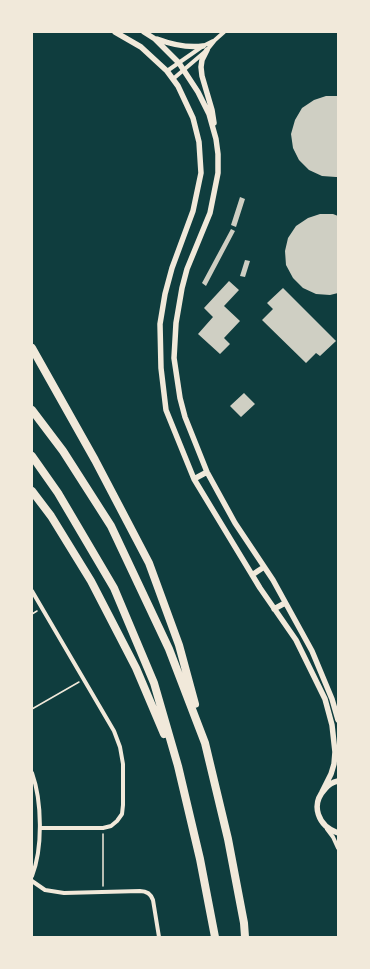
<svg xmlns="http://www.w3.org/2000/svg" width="370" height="969" viewBox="0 0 370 969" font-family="Overpass,sans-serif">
	<rect width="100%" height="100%" fill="#0f3d3e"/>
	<path fill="#cfcfc3" d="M 326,96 L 338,96 L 338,177 L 336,177 L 322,176 L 309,170 L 299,160 L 293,148 L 291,134 L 295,120 L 302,108 L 314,100 Z
		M 240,197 L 245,199 L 236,227 L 231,225 Z
		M 320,214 L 333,214 L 338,216 L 338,293 L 330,295 L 316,294 L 303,288 L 293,278 L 286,265 L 285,251 L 288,238 L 296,226 L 308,218 Z
		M 231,229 L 235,231 L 206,286 L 202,283 Z
		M 245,260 L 250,261 L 245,277 L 240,276 Z
		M 229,281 L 239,290 L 224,306 L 240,321 L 224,338 L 230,344 L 220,354 L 198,334 L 213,317 L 204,308 Z
		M 283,288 L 336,341 L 320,356 L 316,353 L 306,363 L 262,320 L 273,309 L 267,303 Z
		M 244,393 L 255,404 L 241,417 L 230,406 Z"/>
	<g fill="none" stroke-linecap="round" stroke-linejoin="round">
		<path stroke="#f1e9da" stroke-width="1.5" d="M 32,614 L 37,611
			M 32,709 L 79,682
			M 103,834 L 103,886"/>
		<path stroke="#f1e9da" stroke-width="4" d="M 167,71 L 203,46 L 213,41
			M 173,79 L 207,50 L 215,40 L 224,32
			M 32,591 L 114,731 L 120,747 L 123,764 L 123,805 L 122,814 L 117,821 L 111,826 L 103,828 L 40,828
			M 32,773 C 42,801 43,848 32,876
			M 327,829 L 333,837 L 338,848
			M 32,881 L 45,890 L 64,893 L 140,891 C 146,891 151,894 153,900 L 159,937"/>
		<path stroke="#f1e9da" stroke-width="5.5" d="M 115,32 L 141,47 L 167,71 L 178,86 L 193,118 L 199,142 L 201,173 L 193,211 L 172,268 L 165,294 L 160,324 L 161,368 L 166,410 L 194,479 L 260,588 L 296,640 L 325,699 L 332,725 L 335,752 L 334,764 L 331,774 L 322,792
			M 144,32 L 155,39 L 179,63 L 198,92 L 209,114 L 216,139 L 218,154 L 218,173 L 210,213 L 187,269 L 182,288 L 176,323 L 174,358 L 180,398 L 185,417 L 207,472 L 235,523 L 273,580 L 312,651 L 332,699 L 338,720
			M 157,39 C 173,45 187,48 203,46
			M 207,50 L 202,60 L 201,67 L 202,76 L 212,110 L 214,123
			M 194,479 L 207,472
			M 252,575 L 264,567
			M 274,609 L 285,603
			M 338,781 C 333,782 328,785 325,789 C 310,805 318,826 338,833"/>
		<path stroke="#f1e9da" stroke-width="8" d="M 32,348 L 95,460 L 149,563 L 179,645 L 195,704
			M 32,410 L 63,451 L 111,526 L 169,649 L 205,743 L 228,839 L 244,923 L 245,937
			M 32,456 L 58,493 L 114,588 L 154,683 L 178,766 L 200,859 L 215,937
			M 32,491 L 51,516 L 91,581 L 136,668 L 164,734"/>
	</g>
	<rect width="370" height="969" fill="none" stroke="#f1e9da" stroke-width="66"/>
</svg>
